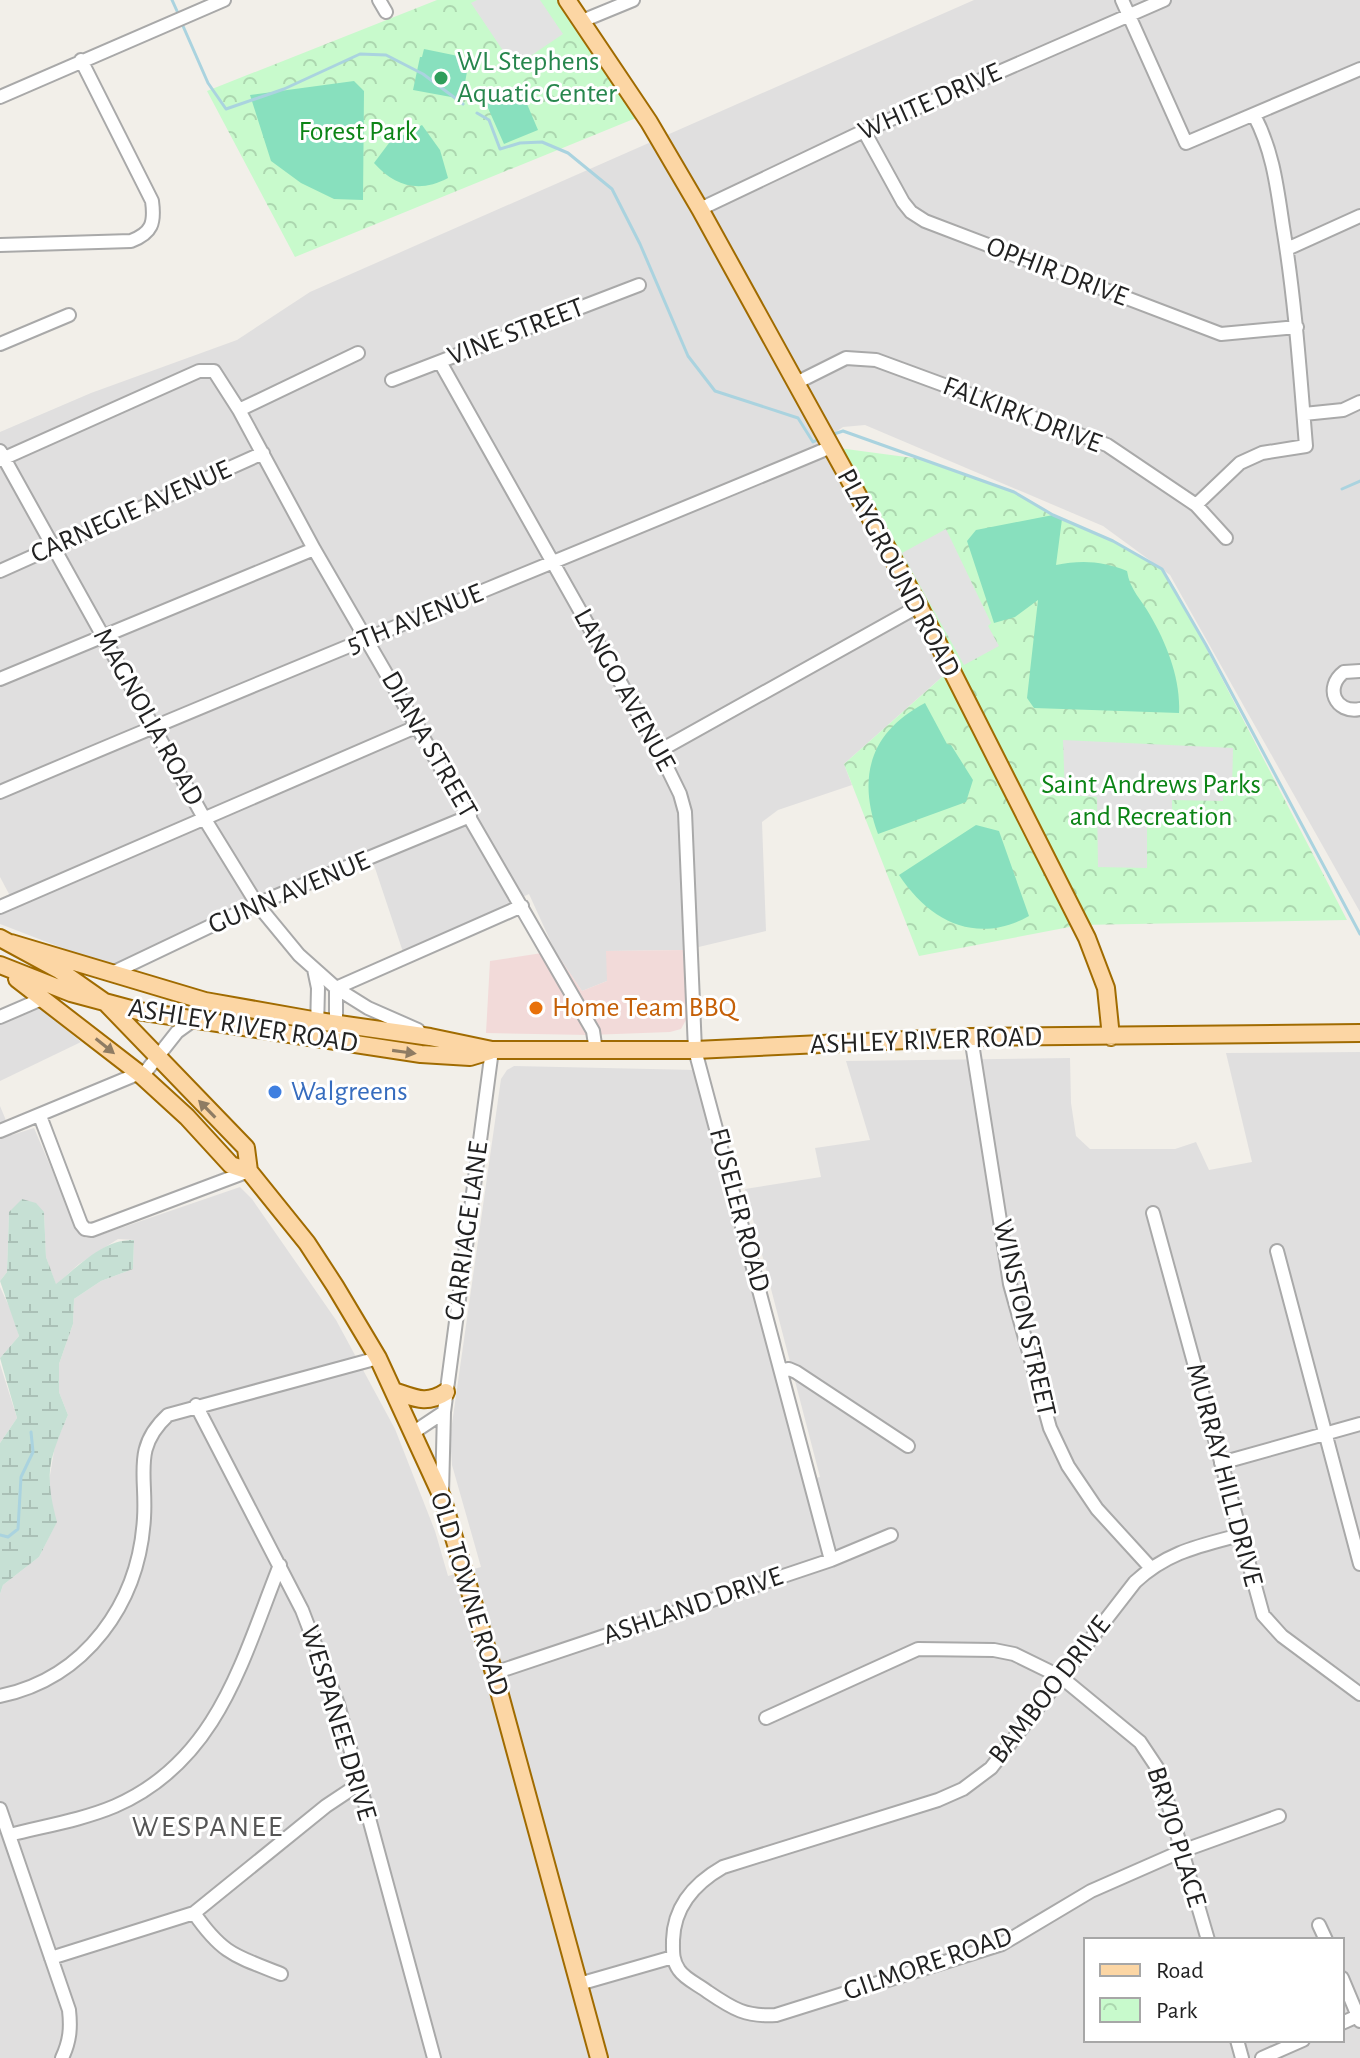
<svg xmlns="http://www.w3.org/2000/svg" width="1360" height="2058" viewBox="0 0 1360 2058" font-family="'Alegreya Sans',sans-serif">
	<defs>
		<pattern id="wetland-marsh" width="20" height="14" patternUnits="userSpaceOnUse" patternTransform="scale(2)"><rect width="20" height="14" fill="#c6e0d4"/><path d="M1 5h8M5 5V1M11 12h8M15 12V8" fill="none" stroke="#aac0b6"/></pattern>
		<pattern id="park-crowns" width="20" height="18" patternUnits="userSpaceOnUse" patternTransform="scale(2)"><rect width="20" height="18" fill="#c8facc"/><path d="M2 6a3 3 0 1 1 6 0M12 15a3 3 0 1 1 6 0" fill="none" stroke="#acd6af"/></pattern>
	</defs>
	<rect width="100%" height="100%" fill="#f2efe9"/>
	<path fill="#e0dfdf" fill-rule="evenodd" d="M 974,0 L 1360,0 L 1360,912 L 1170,575 L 1103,526 L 865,425 L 843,427 L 820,443 L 916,619 L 943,676 L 844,764 L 852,785 L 778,810 L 762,822 L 766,931 L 686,950 L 607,951 L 607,981 L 582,991 L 555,951 L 529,894 L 403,952 L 370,853 L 112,967 L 0,924 L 0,914 L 16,907 L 0,877 L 0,432 L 91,393 L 237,340 L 310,292 Z
		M 38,1006 L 81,1042 L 0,1081 L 0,1022 Z
		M 1360,1052 L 1360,2058 L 0,2058 L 0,1594 L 3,1585 L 39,1557 L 56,1523 L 48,1487 L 55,1445 L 68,1415 L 59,1392 L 59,1364 L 73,1324 L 74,1299 L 101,1281 L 133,1269 L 134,1240 L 118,1239 L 79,1264 L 56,1285 L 46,1257 L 44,1212 L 9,1213 L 7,1272 L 0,1281 L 0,1106 L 12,1135 L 34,1128 L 78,1231 L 86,1238 L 103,1234 L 240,1187 L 252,1199 L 336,1320 L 395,1429 L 435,1531 L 448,1576 L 481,1567 L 452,1465 L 450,1438 L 501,1079 L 507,1070 L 514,1066 L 696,1070 L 805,1481 L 820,1477 L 745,1189 L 821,1177 L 815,1148 L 870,1140 L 846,1061 L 1070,1058 L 1071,1103 L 1076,1136 L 1090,1149 L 1175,1149 L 1196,1142 L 1209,1170 L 1252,1162 L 1226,1053 ZM 1086,1940 L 1342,1940 L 1342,2040 L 1086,2040 Z
		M 0,1287 L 14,1317 L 19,1336 L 0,1358 Z
		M 0,1364 L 17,1418 L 0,1443 Z"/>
	<path fill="#f2dad9" d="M 686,950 L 687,1018 L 681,1029 L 670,1032 L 589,1035 L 486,1033 L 490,961 L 555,951 L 582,991 L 607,981 L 606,951 Z"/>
	<path fill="url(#wetland-marsh)" d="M 22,1199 L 36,1203 L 44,1212 L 46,1257 L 56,1284 C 79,1266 103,1239 134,1240 L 133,1269 L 101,1281 L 74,1299 L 73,1324 L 59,1364 L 59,1392 L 68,1415 C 49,1460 44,1473 57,1522 L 39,1557 L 3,1585 L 0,1594 L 0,1443 L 17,1418 L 0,1358 L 19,1336 L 0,1281 L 7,1272 L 9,1212 Z"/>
	<path fill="url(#park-crowns)" d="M 437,0 L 558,0 L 636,118 L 295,257 L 207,91 Z
		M 831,447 L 921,459 L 1014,492 L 1053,515 L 1113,541 L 1162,569 L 1176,590 L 1347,920 L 1080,925 L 919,956 L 844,764 L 950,670 Z"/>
	<path fill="#88e0be" d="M 424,49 L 463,57 L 462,65 L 468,66 L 462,99 L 413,90 L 420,57 L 422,57 Z
		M 354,81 L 364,91 L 363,200 L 334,199 L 301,183 L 271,161 L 250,95 Z
		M 519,85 L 538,130 L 504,144 L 484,99 Z
		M 422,125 L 440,150 L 448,178 C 420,193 395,187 374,163 L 389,143 Z
		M 1053,515 L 1062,519 L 1056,565 C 1081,560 1103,561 1127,571 C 1130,590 1141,599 1150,615 C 1167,644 1181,680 1179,713 L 1034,708 L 1027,698 L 1038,600 L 1015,617 L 994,623 L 967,541 L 976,530 Z
		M 925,703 L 947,744 L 951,745 L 973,780 L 966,802 L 878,834 C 857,777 870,732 925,703 Z
		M 976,825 L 999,831 L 1029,916 C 977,945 930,922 899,875 Z"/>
	<path fill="#e2e2e2" d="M 477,0 L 540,0 L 563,34 L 514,67 L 471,3 Z
		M 946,529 L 991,623 L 988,626 L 999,646 L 964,665 L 902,553 Z
		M 1063,740 L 1233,748 L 1232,792 L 1223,792 L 1223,801 L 1172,800 L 1172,811 L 1147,810 L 1147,868 L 1098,867 L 1097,797 L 1065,795 Z"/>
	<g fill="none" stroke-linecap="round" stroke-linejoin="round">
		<path stroke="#aad3df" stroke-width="3" d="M 172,0 L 177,11
			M 183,26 L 208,83 L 226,109 L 284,89 L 360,54 L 386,55 L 423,74 L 463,104
			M 477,113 L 489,120 L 500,149 L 520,143 L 542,142 L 568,153 L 612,189 L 640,244 L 688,356 L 715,391 L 798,418 L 813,442 L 817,440
			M 834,434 L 843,431 L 1014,492 L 1053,515 L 1113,541 L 1162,569 L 1206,645 L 1360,934
			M 1342,489 L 1360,481
			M 0,1535 L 8,1537 L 18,1529 L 21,1477 L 33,1452 L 31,1432"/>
		<g stroke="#a9a9a9" stroke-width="16">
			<path id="minor" d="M 379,0 L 386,12
				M 1122,0 L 1186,143 L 1360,69
				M 582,21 L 633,0
				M 0,97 L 224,0
				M 864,131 L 903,202 L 911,212 L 925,221 L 1221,334 L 1297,327
				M 700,209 L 864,131 L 1164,0
				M 0,245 L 131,241 C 152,233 155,223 152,201 L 81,60
				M 1287,249 L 1360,216
				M 0,344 L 69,315
				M 440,362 L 659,751 L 680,794 L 685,812 L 695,1050 L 831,1560
				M 392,380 L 639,285
				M 796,383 L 846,358 L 876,360 L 1107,445 L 1196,505 L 1226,538
				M 239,410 L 358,353
				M 1304,414 L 1343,410 L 1360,402
				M 0,451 L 204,818 L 257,904 L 299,955 L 336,988 L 368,1008 L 418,1030
				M 0,460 L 199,371 L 214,371 L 239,410 L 314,549 L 593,1031 L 596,1051
				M 1196,505 L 1240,463 L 1262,453 L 1306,446 C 1300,373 1295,299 1283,227 C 1277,187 1273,151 1254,115
				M 0,571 L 263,453
				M 1360,671 L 1344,672 C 1324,687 1335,714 1360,709
				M 0,679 L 314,549
				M 659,751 L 919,606
				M 0,792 C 276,674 554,563 831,447
				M 0,907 L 418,726
				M 314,969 L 318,988 L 317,1030
				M 110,974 L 257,904 L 470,816
				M 336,988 L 522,906
				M 336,988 L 336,1042
				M 0,1017 L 44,998
				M 971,1037 L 1010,1284 L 1050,1428 L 1068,1466 L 1097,1509 L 1150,1567
				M 40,1116 L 81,1224 L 85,1229 L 92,1230 L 249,1171
				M 0,1131 L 147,1070 L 177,1032 L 195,1019
				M 1153,1213 L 1263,1615 L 1282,1636 L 1360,1694
				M 1277,1251 L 1360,1564
				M 783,1370 L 789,1369 L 796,1372 L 908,1446
				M 196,1405 L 302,1610 L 338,1704 L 434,2058
				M 414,1432 L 444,1412 L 492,1050 L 486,1049
				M 1221,1463 L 1360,1424
				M 442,1493 L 444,1412
				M 1240,1535 C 1199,1546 1167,1552 1135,1582 L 991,1768 L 963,1789 L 938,1800 L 723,1867 C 695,1883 674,1906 673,1940 C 673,1951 672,1960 679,1970 C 685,1979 699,1985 708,1992 C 733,2009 746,2017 776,2015 L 1002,1944 L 1091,1891 L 1182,1851 L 1279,1816
				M 494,1673 L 831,1560 L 891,1535
				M 0,1696 C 86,1678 139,1603 144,1518 C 147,1475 132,1448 168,1415 L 378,1358
				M 766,1718 L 918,1649 L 994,1650 L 1014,1654 L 1061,1677 L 1140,1742 L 1158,1769 L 1208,1940
				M 0,1809 L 69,2010 C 71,2028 70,2041 62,2058
				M 9,1835 C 44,1826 82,1820 115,1806 C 218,1761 242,1660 280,1565
				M 194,1913 C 223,1955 236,1956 281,1974
				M 1319,1925 L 1326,1940
				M 51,1958 L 194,1913 L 326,1806 L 359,1784
				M 1342,1978 L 1360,2021
				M 579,1984 L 673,1957
				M 1342,2023 L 1360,2015
				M 1237,2040 L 1242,2058
				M 1262,2058 L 1303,2040"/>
		</g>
		<g stroke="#a06b00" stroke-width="20">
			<path id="major" d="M 567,0 L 649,122 L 700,209 L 919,606 L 1087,938 L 1106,988 L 1111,1037
				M 0,938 L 59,970 L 106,1003 L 246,1148 L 249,1171
				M 11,943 L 205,1001 L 318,1021 L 430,1037 L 492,1050 L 695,1050 L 971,1037 L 1360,1033
				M 0,965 L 71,993 L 138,1011 L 421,1054 L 470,1057 L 490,1051
				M 17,979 L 140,1074 L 187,1117 L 231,1165 L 249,1171
				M 249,1171 L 307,1243 L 335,1286 L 378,1358 L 442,1497 L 494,1673 L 599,2058
				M 394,1391 C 415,1398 426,1405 446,1392"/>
		</g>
		<use href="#minor" stroke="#fff" stroke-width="12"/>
		<use href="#major" stroke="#fcd6a4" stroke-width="16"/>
	</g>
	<defs><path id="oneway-solid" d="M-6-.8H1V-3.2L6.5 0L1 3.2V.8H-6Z" transform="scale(2)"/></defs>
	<g fill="#8f7c63">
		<use href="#oneway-solid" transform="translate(105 1046) rotate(39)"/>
		<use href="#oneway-solid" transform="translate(404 1052) rotate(8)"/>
		<use href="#oneway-solid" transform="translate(207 1109) rotate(-134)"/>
	</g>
	<circle fill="#2e9e5b" stroke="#fff" stroke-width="3" cx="441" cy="78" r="8"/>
	<circle fill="#e8710a" stroke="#fff" stroke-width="3" cx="536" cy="1008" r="8"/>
	<circle fill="#3f7fe0" stroke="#fff" stroke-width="3" cx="275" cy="1092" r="8"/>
	<g text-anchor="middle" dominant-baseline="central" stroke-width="6" stroke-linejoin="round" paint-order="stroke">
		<g font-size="28" fill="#27864d" stroke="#fff" text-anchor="start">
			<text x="457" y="62">WL Stephens<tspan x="457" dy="32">Aquatic Center</tspan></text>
		</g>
		<g font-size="28" fill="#222" stroke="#fff">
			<text transform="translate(930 102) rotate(-24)">WHITE DRIVE</text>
			<text transform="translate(1057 272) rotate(21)">OPHIR DRIVE</text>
			<text transform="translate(516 332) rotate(-21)">VINE STREET</text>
			<text transform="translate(1022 415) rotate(21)">FALKIRK DRIVE</text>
			<text transform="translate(131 512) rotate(-24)">CARNEGIE AVENUE</text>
			<text transform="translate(898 573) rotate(62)">PLAYGROUND ROAD</text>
			<text transform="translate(415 619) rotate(-22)">5TH AVENUE</text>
			<text transform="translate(624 690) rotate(61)">LANGO AVENUE</text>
			<text transform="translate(148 717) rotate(61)">MAGNOLIA ROAD</text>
			<text transform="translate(429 745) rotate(60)">DIANA STREET</text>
			<text transform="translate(289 893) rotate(-23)">GUNN AVENUE</text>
			<text transform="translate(243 1026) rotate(9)">ASHLEY RIVER ROAD</text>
			<text transform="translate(926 1041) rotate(-2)">ASHLEY RIVER ROAD</text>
			<text transform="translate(739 1210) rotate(75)">FUSELER ROAD</text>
			<text transform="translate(467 1231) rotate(-82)">CARRIAGE LANE</text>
			<text transform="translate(1024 1318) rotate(77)">WINSTON STREET</text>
			<text transform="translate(1224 1475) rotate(75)">MURRAY HILL DRIVE</text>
			<text transform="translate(469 1594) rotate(73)">OLD TOWNE ROAD</text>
			<text transform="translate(693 1606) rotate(-19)">ASHLAND DRIVE</text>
			<text transform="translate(1050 1690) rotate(-52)">BAMBOO DRIVE</text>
			<text transform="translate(338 1723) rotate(73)">WESPANEE DRIVE</text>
			<text transform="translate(1176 1837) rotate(73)">BRYJO PLACE</text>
			<text transform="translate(928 1964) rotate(-19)">GILMORE ROAD</text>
		</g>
		<g font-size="28" fill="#0c8416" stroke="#fff">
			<text x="358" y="132">Forest Park</text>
			<text x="1151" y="785">Saint Andrews Parks<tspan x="1151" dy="32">and Recreation</tspan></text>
		</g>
		<g font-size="28" fill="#c56008" stroke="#fff" text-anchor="start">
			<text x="552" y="1008">Home Team BBQ</text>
		</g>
		<g font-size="28" fill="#366cbe" stroke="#fff" text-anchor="start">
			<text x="291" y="1092">Walgreens</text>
		</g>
		<g font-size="30" letter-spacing="2" fill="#555" stroke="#fff">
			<text x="208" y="1827">WESPANEE</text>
		</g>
	</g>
	<rect x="1084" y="1938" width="260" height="104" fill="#ffffff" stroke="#a7a7a7" stroke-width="2"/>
	<rect x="1100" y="1964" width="40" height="12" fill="#fcd6a4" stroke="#a7a7a7" stroke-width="2"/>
	<text x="1156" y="1978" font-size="24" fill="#222222">Road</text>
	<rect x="1100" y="1998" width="40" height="24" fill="url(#park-crowns)" stroke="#a7a7a7" stroke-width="2"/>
	<text x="1156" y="2018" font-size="24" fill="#222222">Park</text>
</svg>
